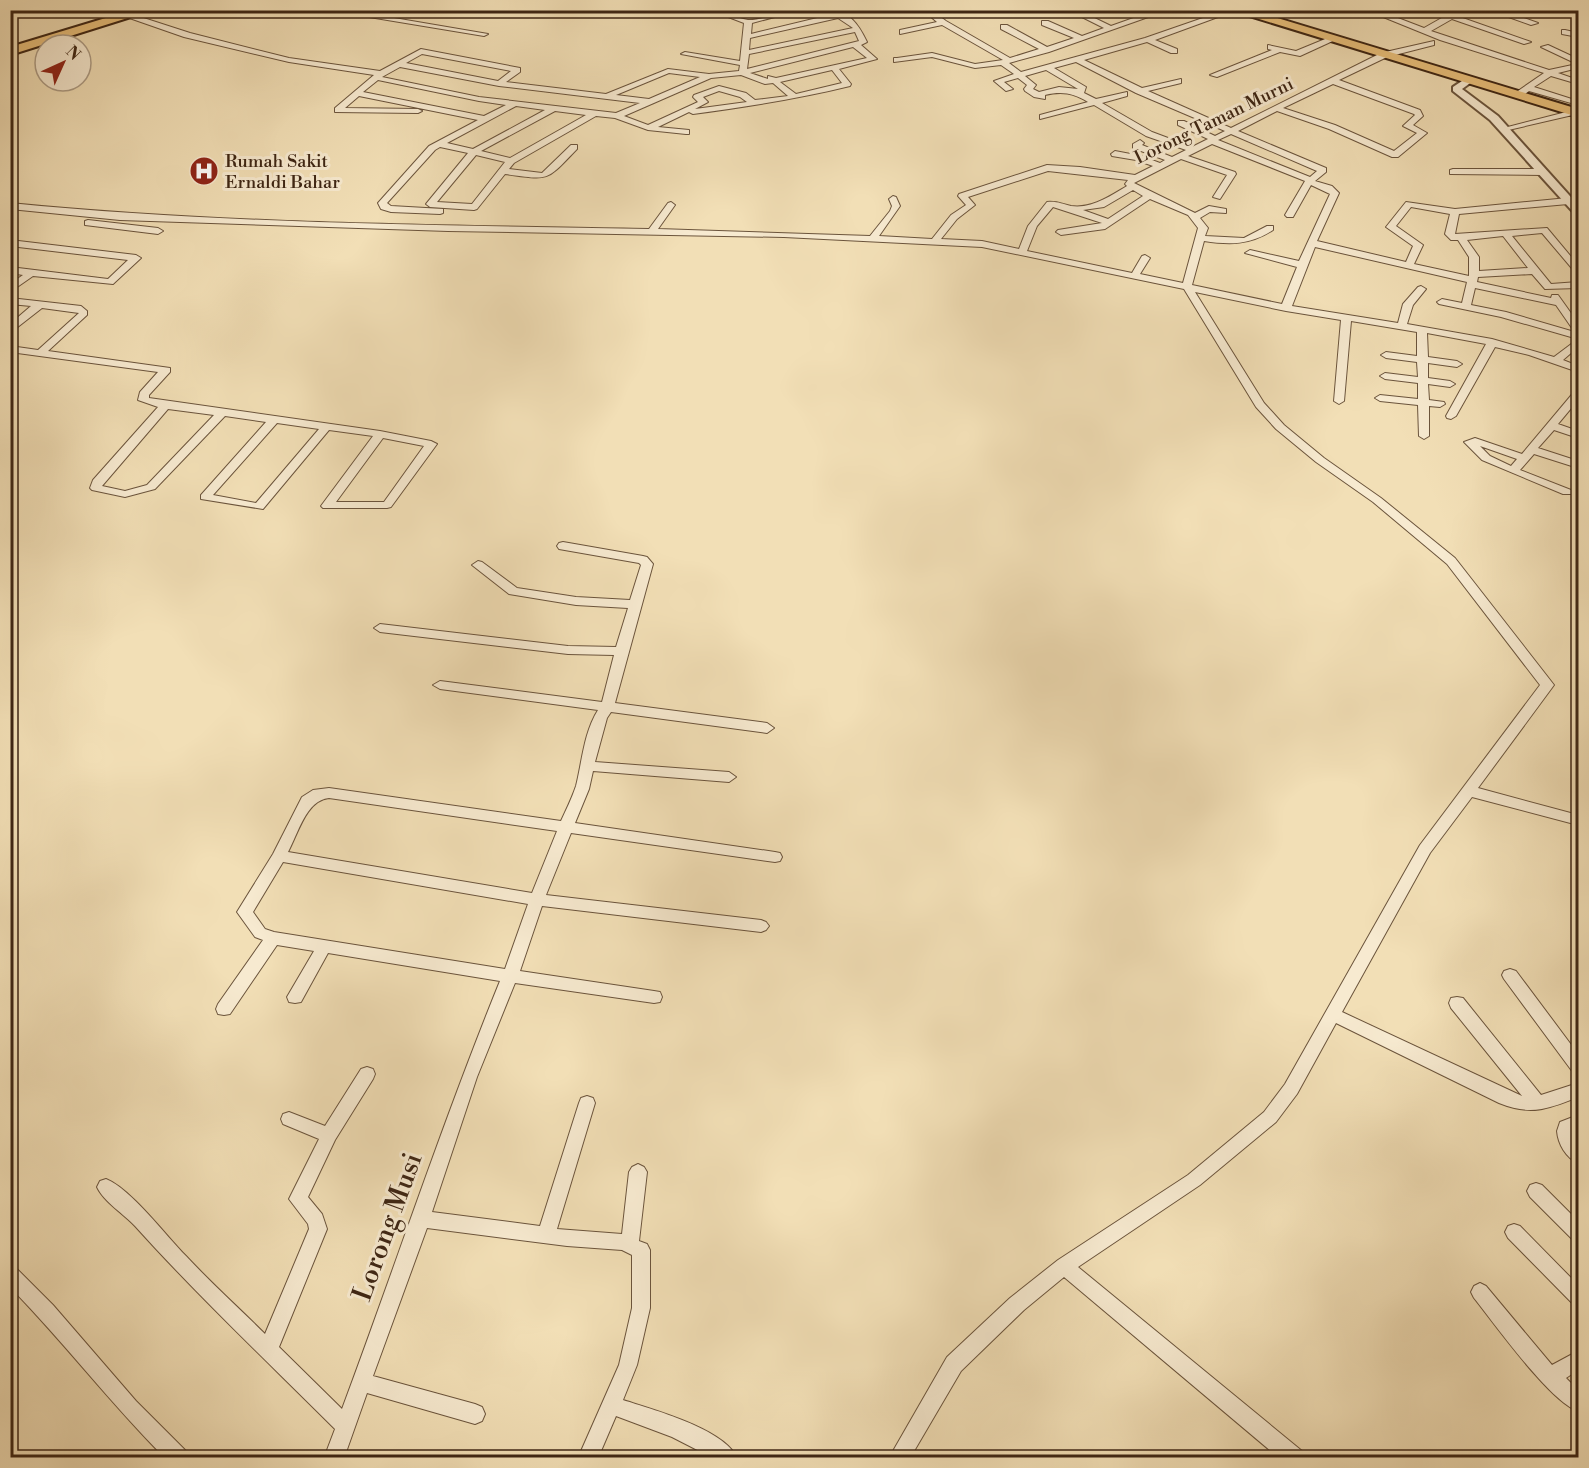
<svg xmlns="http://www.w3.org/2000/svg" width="1589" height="1468" viewBox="0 0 1589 1468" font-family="'Libre Bodoni',serif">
	<rect width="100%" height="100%" fill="#f2dfb6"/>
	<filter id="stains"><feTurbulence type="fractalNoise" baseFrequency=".00333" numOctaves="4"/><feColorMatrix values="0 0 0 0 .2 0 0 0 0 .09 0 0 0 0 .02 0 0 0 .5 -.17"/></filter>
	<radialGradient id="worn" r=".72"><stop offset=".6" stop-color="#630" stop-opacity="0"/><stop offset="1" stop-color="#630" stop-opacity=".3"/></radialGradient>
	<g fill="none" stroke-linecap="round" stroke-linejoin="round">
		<g stroke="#6b543c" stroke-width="2">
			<path id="minor" d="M 327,10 L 347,10 L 488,34 L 484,36 Z
				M 710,10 C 724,10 735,18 748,20 C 760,21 784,10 801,10 L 752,23 L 751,34 L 834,14 L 829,10 C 849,10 859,25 867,42 L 861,45 L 877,59 L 839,69 L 851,84 L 850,86 C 797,99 746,107 693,114 L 689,112 L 658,127 L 689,130 L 689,134 L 686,134 L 648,130 L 615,118 L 596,116 L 514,163 L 509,169 L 542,173 L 571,145 L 577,145 L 577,149 C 545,182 551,180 505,174 L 477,209 L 474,210 L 430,207 L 426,204 L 468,153 L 440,147 L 435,150 L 387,203 L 391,206 L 443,209 L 443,213 L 440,214 L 391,212 L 381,209 L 378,203 L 429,146 L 478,120 L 359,96 L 345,108 L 418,109 L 422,111 L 418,113 L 335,112 L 335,108 L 374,75 L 289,62 L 184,37 L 118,14 L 125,12 L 190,33 L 289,58 L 380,71 L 421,49 L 520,68 L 520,72 L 506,82 L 606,94 L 668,69 L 709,74 L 739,71 L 740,65 L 681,54 L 685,52 L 740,61 L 744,23 ZM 838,18 L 853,28 L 749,50 L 750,38 ZM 855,32 L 859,41 L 747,69 L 749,54 ZM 853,47 L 867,58 L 776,78 L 768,76 L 768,79 L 750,73 ZM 422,54 L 511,71 L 498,81 L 406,63 ZM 400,67 L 499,86 L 640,103 L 616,113 L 479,97 L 382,77 ZM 832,70 L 842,83 L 796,94 L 780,82 ZM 669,73 L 700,77 L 649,99 L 616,95 ZM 741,75 L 765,84 L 773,83 L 788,96 L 755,100 L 746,93 L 719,86 L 694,95 L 693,97 L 698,102 L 648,125 L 624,116 L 711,78 ZM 378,80 L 479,101 L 506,105 L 484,116 L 363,92 ZM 719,91 L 740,97 L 747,102 L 695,109 L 708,102 L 703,97 ZM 516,106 L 545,110 L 473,149 L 447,143 ZM 555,111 L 586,115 L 510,158 L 481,151 ZM 476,155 L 505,162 L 472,204 L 437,202 Z
				M 923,10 L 931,10 L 946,21 L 1010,58 L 1039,49 L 1001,29 L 1001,25 L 1007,25 L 1047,47 L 1074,38 L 1042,25 L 1042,21 L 1048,21 L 1082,36 L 1104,28 L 1068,10 L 1078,10 L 1111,26 L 1156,10 L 1168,10 L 1049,52 L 1009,63 L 1021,72 L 1145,38 L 1226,10 L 1237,10 L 1155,40 L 1177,49 L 1177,53 L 1171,53 L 1147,42 L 1084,60 L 1142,88 L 1181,79 L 1181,83 L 1148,91 L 1231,128 L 1381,53 L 1434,41 L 1434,45 L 1387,57 L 1339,80 L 1420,110 L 1423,116 L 1413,125 L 1427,133 L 1398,157 L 1392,157 L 1329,129 L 1277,111 L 1238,131 L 1326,168 L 1326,172 L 1315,181 L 1332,186 L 1339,193 L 1317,241 L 1406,262 L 1413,246 L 1386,227 L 1406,202 L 1455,209 L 1568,198 L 1572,201 L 1568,204 L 1459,214 L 1455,234 L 1547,228 L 1578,265 L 1578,273 L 1575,272 L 1542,233 L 1512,236 L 1551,284 L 1578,282 L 1578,288 L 1545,289 L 1532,274 L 1478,277 L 1477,282 L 1551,298 L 1552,295 L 1558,295 L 1578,323 L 1578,332 L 1574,331 L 1556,305 L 1475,288 L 1471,305 L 1506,312 L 1578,333 L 1578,347 L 1563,360 L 1578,366 L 1578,372 L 1529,355 L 1495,347 L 1456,416 L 1451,419 L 1447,418 L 1446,416 L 1486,344 L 1427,333 L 1428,357 L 1457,361 L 1462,364 L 1457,367 L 1428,363 L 1428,378 L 1450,381 L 1455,384 L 1450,387 L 1428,384 L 1429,400 L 1444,402 L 1445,404 L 1440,407 L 1429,406 L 1429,436 L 1424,439 L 1419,436 L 1418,405 L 1380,401 L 1375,398 L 1380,395 L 1418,399 L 1418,383 L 1385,379 L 1380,376 L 1385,373 L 1418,377 L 1417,362 L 1386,358 L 1381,355 L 1386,352 L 1417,356 L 1417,332 L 1351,321 L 1344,401 L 1339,404 L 1334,401 L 1341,320 L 1286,311 L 1195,292 L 1264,403 L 1284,425 L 1324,458 L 1381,498 L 1455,558 L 1554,685 L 1478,788 L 1578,815 L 1578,825 L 1472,797 L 1430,853 L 1342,1012 L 1522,1096 L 1451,1008 L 1449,1003 L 1451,998 L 1457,997 L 1463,998 L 1541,1095 L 1578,1083 L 1578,1097 C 1548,1109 1531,1116 1499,1103 L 1336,1023 L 1297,1094 L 1276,1122 L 1200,1185 L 1078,1267 L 1302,1451 L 1305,1458 L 1279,1458 L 1064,1277 L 1024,1310 L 961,1371 L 910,1458 L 889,1458 L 947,1357 L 1010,1298 L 1058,1260 L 1188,1175 L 1264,1112 L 1285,1084 L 1420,845 L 1540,685 L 1447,564 L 1373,502 L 1316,462 L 1276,429 L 1256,407 L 1184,289 L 982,247 L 784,237 L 448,231 L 120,220 L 10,209 L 10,203 C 222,224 436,225 649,229 L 668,203 L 671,202 L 675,205 L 658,229 L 870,236 L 890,211 L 892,206 L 889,199 L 893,196 L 896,197 L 900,206 L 879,236 L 932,239 L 951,215 L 966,205 L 958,196 L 959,194 L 1047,165 L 1080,167 L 1135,175 L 1153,166 L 1136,160 L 1112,156 L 1111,154 L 1115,151 L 1141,156 L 1160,163 L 1165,160 L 1133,148 L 1133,144 L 1140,140 L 1144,143 L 1142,145 L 1172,157 L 1186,150 L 1146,136 L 1094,105 L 1040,119 L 1040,115 L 1088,102 C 1073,93 1062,91 1045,95 L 1045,99 L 1034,97 L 1025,91 L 1024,89 L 1027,85 L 1018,78 L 1004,82 L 1013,89 L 1006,91 L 994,81 L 1014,74 L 1001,65 L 975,68 L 932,57 L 894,62 L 894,58 L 897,58 L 932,53 L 975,64 L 1003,60 L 942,25 L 900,34 L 900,30 L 937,22 ZM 1076,62 L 1136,93 L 1225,131 L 1215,136 L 1184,121 L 1178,121 L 1178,125 L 1208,139 L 1192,147 L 1152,132 L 1102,103 L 1127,96 L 1127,92 L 1096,99 L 1084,93 L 1086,87 L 1054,68 ZM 1046,70 L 1078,89 L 1059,87 L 1039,92 L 1033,89 L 1036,85 L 1025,76 ZM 1333,84 L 1414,114 L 1415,115 L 1403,126 L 1417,133 L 1394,151 L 1335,125 L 1283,108 ZM 1231,134 L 1317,171 L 1310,177 L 1218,140 ZM 1212,144 L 1305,181 L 1285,215 L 1287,217 L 1293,217 L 1311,185 L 1330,194 L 1299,261 L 1250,250 L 1245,253 L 1297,267 L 1282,304 L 1192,285 L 1204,241 C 1230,245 1250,245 1273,230 L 1273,226 L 1267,226 L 1244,238 L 1205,236 L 1208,228 L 1200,218 L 1210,212 L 1226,213 L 1226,209 L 1209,206 L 1195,213 L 1134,183 L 1181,159 L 1227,175 L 1213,197 L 1220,199 L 1236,174 L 1235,172 L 1188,156 ZM 1048,171 L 1128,180 L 1125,184 L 1127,186 C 1110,196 1092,209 1071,206 C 1062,204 1057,201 1047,202 L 1028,226 L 1019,249 L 982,241 L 941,239 L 957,219 L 975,205 L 968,197 ZM 1133,190 L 1143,196 L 1108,219 L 1083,210 L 1104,207 ZM 1150,199 L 1188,215 L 1198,228 L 1183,283 L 1140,274 L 1150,258 L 1145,255 L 1142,256 L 1132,273 L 1027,251 L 1037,226 L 1053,207 L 1102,223 L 1058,230 L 1056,232 L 1061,235 L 1105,229 ZM 1411,207 L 1450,214 L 1445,234 L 1451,240 L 1458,240 L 1469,257 L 1469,276 L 1414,264 L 1423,245 L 1396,226 ZM 1503,236 L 1528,268 L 1479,271 L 1479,257 L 1467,240 ZM 1315,247 L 1467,282 L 1462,303 L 1442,299 L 1437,302 L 1439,304 L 1501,317 L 1578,339 L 1554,357 L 1492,339 L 1407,324 L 1413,305 L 1426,289 L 1421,286 L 1418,287 L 1403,304 L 1398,323 L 1292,306 Z
				M 1016,10 L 1025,10 L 1017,15 L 1013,13 Z
				M 1366,10 L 1377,10 L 1424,28 L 1454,11 L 1460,11 L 1457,16 L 1531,42 L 1524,44 L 1452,19 L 1431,31 L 1549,70 L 1577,64 L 1541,47 L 1548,45 L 1578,59 L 1578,68 L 1558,73 L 1578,80 L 1578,84 L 1551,76 L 1534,87 L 1578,101 L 1578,105 L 1529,91 L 1521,97 L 1515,97 L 1515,93 L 1544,73 L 1440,40 Z
				M 1489,10 L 1501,10 L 1538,23 L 1531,25 Z
				M 1565,30 L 1578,33 L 1578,37 L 1562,34 L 1562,30 Z
				M 1330,37 L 1337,39 L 1300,56 L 1280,52 L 1217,77 L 1210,75 L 1272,50 L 1268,49 L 1268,45 L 1296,51 Z
				M 1574,110 L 1577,110 L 1577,114 L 1504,131 L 1500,129 Z
				M 1453,169 L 1542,169 L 1546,172 L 1542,175 L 1450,174 L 1450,170 Z
				M 88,220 L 158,228 L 163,231 L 158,234 L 85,225 L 85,221 Z
				M 10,240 L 136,255 L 141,258 L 113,284 L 33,276 L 10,292 L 10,284 L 23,275 L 10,273 L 10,267 L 108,279 L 128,260 L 10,246 Z
				M 10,298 L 81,306 L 87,311 L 87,315 L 48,351 L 170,368 L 170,372 L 149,395 L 149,398 L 380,431 L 431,441 L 437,444 L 391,507 L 387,508 L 323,508 L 321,506 L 373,436 L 329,430 L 263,509 L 201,499 L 201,495 L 266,422 L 225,416 L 155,489 L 125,497 L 92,490 L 90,488 L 93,480 L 158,407 L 138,400 L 140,392 L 158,372 L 10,352 L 10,346 L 38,350 L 79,313 L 42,308 L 10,333 L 10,324 L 31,306 L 10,304 ZM 168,409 L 214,415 L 147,485 L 125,491 L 102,486 ZM 277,423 L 319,429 L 256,503 L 213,495 ZM 383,438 L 424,446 L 384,502 L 336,502 Z
				M 1578,391 L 1578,400 L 1558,424 L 1578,431 L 1578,438 L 1554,430 L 1538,448 L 1578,461 L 1578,468 L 1534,454 L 1520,470 L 1571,490 L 1571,494 L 1563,494 L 1482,460 L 1464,442 L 1475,438 L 1522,454 L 1574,392 ZM 1480,446 L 1517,459 L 1511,466 L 1490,456 Z
				M 563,542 L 643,556 L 647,557 L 653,564 L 615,703 L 767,723 L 774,728 L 767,733 L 611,712 L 607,718 L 595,762 L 729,772 L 736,777 L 729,782 L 593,771 L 589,789 L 575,823 L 775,852 L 780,853 L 782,857 L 780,861 L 775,862 L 571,833 L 546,895 L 761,920 L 766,922 L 769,926 L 766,930 L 761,932 L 542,906 L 520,971 L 654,991 L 660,992 L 662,997 L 660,1002 L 654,1003 L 515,983 L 477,1077 L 432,1212 L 540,1226 L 579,1103 L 581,1098 L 587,1096 L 593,1098 L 595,1103 L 557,1229 L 622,1234 L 629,1172 L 632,1167 L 638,1164 L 644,1167 L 647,1172 L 639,1241 L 647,1244 L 650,1250 L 650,1308 L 637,1365 L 623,1400 C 651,1409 725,1429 737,1458 L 713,1458 L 672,1437 L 616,1416 L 598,1458 L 578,1458 L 619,1365 L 632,1308 L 632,1255 L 622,1250 L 567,1246 L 427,1228 L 373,1376 L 475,1404 L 482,1407 L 485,1414 L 482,1421 L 475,1424 L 367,1393 L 344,1458 L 324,1458 L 335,1429 C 268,1362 199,1297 135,1226 C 124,1214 104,1202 97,1187 L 100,1181 L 106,1179 C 131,1189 166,1236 186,1256 C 211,1283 239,1308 265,1334 L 309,1229 L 308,1224 L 289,1199 L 319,1139 L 283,1124 L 281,1119 L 283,1114 L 289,1112 L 325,1126 L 361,1069 L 367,1067 L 373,1069 L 375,1074 L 373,1079 L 335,1140 L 308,1197 L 322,1214 L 327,1229 L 279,1347 L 342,1409 C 395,1267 443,1121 500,981 L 328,953 L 301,1002 L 295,1003 L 289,1002 L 287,997 L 314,951 L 277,945 L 230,1014 L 224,1015 L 218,1014 L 216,1009 L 218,1004 L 263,940 L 255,937 L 237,912 L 273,854 L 302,797 L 313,790 L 329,788 L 561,821 C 566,810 572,798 576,786 C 582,762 584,732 598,710 L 440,689 L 433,685 L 440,681 L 602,702 L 614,655 L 568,654 L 380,632 L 374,628 L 380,624 L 568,646 L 616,647 L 628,608 L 576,605 L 509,594 L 472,565 L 478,561 L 482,562 L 517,588 L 576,597 L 630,600 L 641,565 L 639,563 L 559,549 L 557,546 L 559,543 ZM 329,798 L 557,831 L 532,893 L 288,852 C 298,834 306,800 329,798 ZM 283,862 L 528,904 L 505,969 L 274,932 L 265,929 L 253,912 Z
				M 1510,969 L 1516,971 L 1578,1054 L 1578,1073 L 1572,1071 L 1504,979 L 1502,975 L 1504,971 Z
				M 1578,1115 L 1578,1129 L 1574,1132 L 1578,1143 L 1578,1163 C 1566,1158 1558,1144 1557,1131 L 1560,1122 Z
				M 1536,1183 L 1542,1185 L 1578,1221 L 1578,1241 L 1572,1239 L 1530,1197 L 1527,1191 L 1530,1185 Z
				M 1514,1224 L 1520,1226 L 1578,1285 L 1578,1305 L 1572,1303 L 1508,1238 L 1505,1232 L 1508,1226 Z
				M 10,1266 L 16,1268 L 53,1305 L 136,1401 L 186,1451 L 189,1458 L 165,1458 C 110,1403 64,1342 10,1287 Z
				M 1480,1283 L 1486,1286 L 1552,1365 L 1578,1351 L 1578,1370 L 1566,1378 L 1578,1390 L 1578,1411 C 1551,1403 1494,1323 1474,1298 L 1471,1292 L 1474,1286 Z"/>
		</g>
		<g stroke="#6b543c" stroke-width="4">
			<path id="tertiary" d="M 1465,79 L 1473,81 L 1462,89 L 1498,116 L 1578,205 L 1578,214 L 1574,213 L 1490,120 L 1453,91 L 1453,87 Z"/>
		</g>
		<g stroke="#3e2614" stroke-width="4">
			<path id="trunk" d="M 132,10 L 153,10 L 10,55 L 10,47 Z
				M 1230,10 L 1251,10 L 1578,109 L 1578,117 Z"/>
		</g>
		<use href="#minor" fill="#f7ead0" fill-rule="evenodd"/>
		<use href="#tertiary" fill="#f7ead0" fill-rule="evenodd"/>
		<use href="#trunk" fill="#e9c07b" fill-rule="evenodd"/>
	</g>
	<defs>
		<g id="hospital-disc" transform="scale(1.5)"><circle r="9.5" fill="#8f2418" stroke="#f7ead0"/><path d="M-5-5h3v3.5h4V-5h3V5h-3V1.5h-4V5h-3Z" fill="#fff"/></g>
	</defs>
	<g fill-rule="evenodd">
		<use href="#hospital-disc" x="204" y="171"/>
	</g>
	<g text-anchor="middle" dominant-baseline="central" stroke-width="6" stroke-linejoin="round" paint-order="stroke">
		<g font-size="18" fill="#3e2614" stroke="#f7ead0">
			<text transform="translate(1214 121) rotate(-26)">Lorong Taman Murni</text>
		</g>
		<g font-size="18" fill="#3e2614" stroke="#f7ead0" text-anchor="start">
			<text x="225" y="161">Rumah Sakit<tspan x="225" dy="21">Ernaldi Bahar</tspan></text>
		</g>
		<g font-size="27" fill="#3e2614" stroke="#f7ead0">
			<text transform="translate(388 1227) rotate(-70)">Lorong Musi</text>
		</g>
	</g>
	<rect width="1589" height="1468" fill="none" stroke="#f2dfb6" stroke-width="36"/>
	<rect x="12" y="12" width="1565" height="1444" fill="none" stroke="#3e2614" stroke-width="3"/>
	<rect x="18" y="18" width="1553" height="1432" fill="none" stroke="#3e2614" stroke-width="1.5"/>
	<g transform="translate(63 63) rotate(45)"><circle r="28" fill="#f7ead0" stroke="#ad9c85" stroke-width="1.5"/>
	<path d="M0-4.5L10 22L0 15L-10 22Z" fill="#8f2418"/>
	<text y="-9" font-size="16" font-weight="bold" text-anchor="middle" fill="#3e2614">N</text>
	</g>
	<rect width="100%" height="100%" filter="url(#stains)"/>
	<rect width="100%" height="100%" fill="url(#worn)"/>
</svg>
